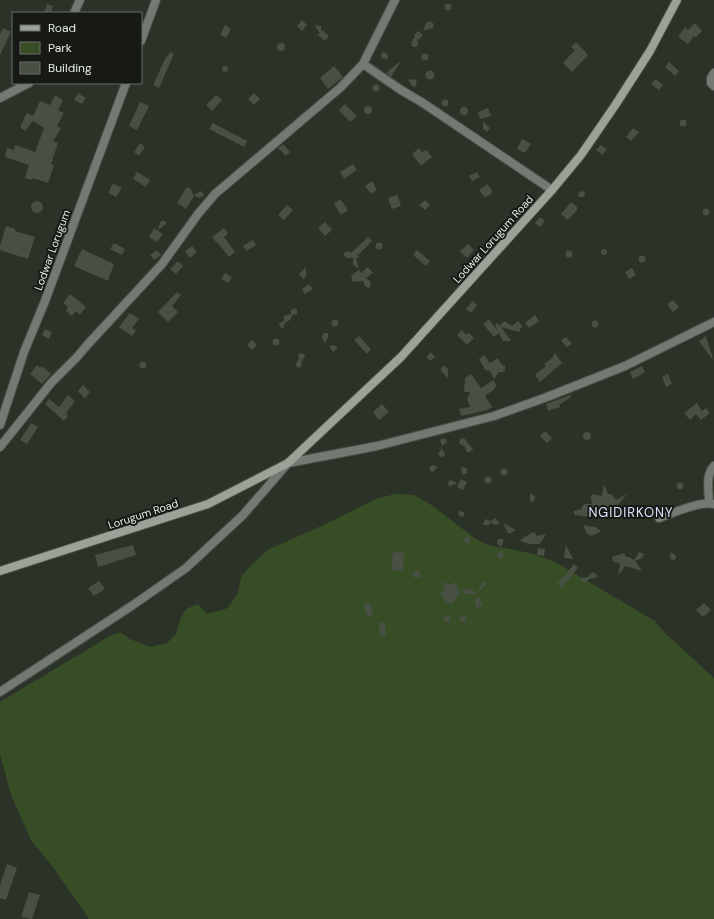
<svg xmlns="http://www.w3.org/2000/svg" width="714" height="919" viewBox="0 0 714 919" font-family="'DM Sans',sans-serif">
	<rect width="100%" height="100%" fill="#2b3227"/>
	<path fill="#374d26" d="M 396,494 L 414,495 L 430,504 L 476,539 L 488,545 L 530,553 L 555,562 L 655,621 L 664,632 L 714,678 L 714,919 L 89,919 L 55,870 L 31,840 L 11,795 L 0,754 L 0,702 L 108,637 L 120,632 L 130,639 L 150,647 L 167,643 L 176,634 L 180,620 L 186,609 L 198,604 L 207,614 L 228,608 L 238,592 L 241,577 L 252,564 L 269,549 L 317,528 L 378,498 Z"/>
	<path fill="#484f43" d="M444.5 7a3.5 3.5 0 1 1 7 0a3.5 3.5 0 1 1-7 0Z
		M 47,4 L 53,6 L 51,13 L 44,13 Z
		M 302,20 L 307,25 L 302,31 L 297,26 Z
		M 430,21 L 434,24 L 433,28 L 423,31 L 426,23 Z
		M 695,23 L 702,31 L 696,37 L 694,36 L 688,44 L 678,37 L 685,27 L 688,30 Z
		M 225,25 L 231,29 L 226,38 L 220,35 Z
		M 316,25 L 321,26 L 321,32 L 322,30 L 329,36 L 325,41 L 318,35 L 320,33 L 315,27 Z
		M 3,28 L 11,32 L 0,55 L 0,35 Z
		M 418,31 L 423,35 L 419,40 L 417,38 L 418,45 L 416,47 L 413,47 L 411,43 L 415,36 L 414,35 Z
		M 576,42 L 588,55 L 572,72 L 563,63 L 575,50 L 571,47 Z
		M277 47a4 4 0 1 1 8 0a4 4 0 1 1-8 0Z
		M 170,52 L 174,54 L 159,88 L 153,85 L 166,57 L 167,57 Z
		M 383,52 L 387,53 L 388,59 L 382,58 L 381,55 Z
		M421.5 57a3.5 3.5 0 1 1 7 0a3.5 3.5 0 1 1-7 0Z
		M 399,62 L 400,63 L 391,77 L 386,73 Z
		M 669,62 L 679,71 L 675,76 L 665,67 Z
		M222 69a3 3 0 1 1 6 0a3 3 0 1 1-6 0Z
		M 334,66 L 343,77 L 328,89 L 320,78 Z
		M425.5 75a4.5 4.5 0 1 1 9 0a4.5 4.5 0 1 1-9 0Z
		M 414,79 L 416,80 L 417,83 L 414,88 L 408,80 Z
		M 655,79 L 663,85 L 659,90 L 651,84 Z
		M372.5 88a3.5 3.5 0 1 1 7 0a3.5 3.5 0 1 1-7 0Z
		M 78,93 L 86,98 L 82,104 L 74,100 Z
		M 254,93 L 260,99 L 254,105 L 248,99 Z
		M 55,95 L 63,100 L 58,110 L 64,113 L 57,126 L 61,128 L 53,141 L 58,143 L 51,164 L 54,165 L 48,183 L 33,178 L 32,180 L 25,178 L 29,165 L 5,157 L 7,148 L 14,150 L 15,145 L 35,152 L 44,128 L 33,121 L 25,131 L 20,127 L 27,113 L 33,116 L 40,101 L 50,105 Z
		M 216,95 L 222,100 L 212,111 L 206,105 Z
		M441.5 103a3.5 3.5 0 1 1 7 0a3.5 3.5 0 1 1-7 0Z
		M 140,102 L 149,106 L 137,130 L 129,126 Z
		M 345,104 L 357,116 L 350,122 L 339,110 Z
		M364 110a4 4 0 1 1 8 0a4 4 0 1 1-8 0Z
		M460 111a4 4 0 1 1 8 0a4 4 0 1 1-8 0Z
		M 488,108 L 491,116 L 480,119 L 478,112 Z
		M679.5 123a3.5 3.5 0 1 1 7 0a3.5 3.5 0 1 1-7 0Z
		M 483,121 L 490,128 L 487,132 L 483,129 Z
		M 213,123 L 247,141 L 244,147 L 209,129 Z
		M 633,128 L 639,132 L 631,141 L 626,137 Z
		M 522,139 L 531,144 L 525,153 L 517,149 Z
		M 140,143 L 145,147 L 139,156 L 134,152 Z
		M 283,144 L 290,152 L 286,156 L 278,148 Z
		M 601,145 L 607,149 L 602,155 L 596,150 Z
		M 419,148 L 422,152 L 426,150 L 432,157 L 421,166 L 412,154 Z
		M 353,164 L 357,170 L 344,179 L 340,172 Z
		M 137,172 L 150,180 L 146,187 L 133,179 Z
		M 477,172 L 480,177 L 472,181 L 469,176 Z
		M 372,181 L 377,190 L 371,194 L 365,186 Z
		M 113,183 L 122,188 L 116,197 L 108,193 Z
		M 487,184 L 493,192 L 485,198 L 479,190 Z
		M 188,187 L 190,188 L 194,196 L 186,209 L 177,203 L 184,192 L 185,189 Z
		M 201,191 L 203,193 L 204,196 L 199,198 L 194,195 Z
		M 583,191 L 585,193 L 584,197 L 578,197 L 579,192 Z
		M 397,195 L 401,206 L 392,209 L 388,198 Z
		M 340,199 L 348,210 L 341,215 L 334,204 Z
		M 425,200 L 430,205 L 425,210 L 419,205 Z
		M31 207a6 6 0 1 1 12 0a6 6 0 1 1-12 0Z
		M 571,202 L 577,207 L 577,210 L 568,220 L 561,214 Z
		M 287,205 L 293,210 L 284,220 L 278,215 Z
		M702.5 212a3.5 3.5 0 1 1 7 0a3.5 3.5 0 1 1-7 0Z
		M 540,217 L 545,221 L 540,227 L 535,223 Z
		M 163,220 L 166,222 L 166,224 L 158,230 L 160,222 Z
		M 325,222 L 332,230 L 325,236 L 318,228 Z
		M 6,226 L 15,229 L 15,231 L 35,237 L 28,259 L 0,250 L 0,246 Z
		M 154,228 L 163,234 L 157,242 L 149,237 Z
		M 224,228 L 228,233 L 224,237 L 235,252 L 229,257 L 217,242 L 216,242 L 212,237 Z
		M 368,237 L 372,241 L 357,256 L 360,257 L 356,258 L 359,269 L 353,265 L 353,258 L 346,258 L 344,255 L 344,253 L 348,251 L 351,253 Z
		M 253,240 L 256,245 L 246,251 L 243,246 Z
		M375.5 246a3.5 3.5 0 1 1 7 0a3.5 3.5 0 1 1-7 0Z
		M 114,243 L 125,249 L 122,255 L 110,249 Z
		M 468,244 L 474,250 L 467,258 L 460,251 Z
		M 192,246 L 197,252 L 190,258 L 185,251 Z
		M601 252a3 3 0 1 1 6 0a3 3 0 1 1-6 0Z
		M 82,249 L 114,264 L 108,281 L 74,266 Z
		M 157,250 L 161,255 L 154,260 L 150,255 Z
		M 417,250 L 430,261 L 426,266 L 413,255 Z
		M565.5 254a3.5 3.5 0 1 1 7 0a3.5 3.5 0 1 1-7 0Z
		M638.5 259a3.5 3.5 0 1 1 7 0a3.5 3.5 0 1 1-7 0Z
		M 177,262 L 179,262 L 183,266 L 176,274 L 170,269 Z
		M 306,267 L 306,275 L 304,279 L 299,275 L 300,273 Z
		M 368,267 L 373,273 L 366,278 L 371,282 L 369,289 L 365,286 L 363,281 L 351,282 L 353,281 L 351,277 L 352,275 L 359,270 L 361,273 Z
		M 632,268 L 636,275 L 629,279 L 625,272 Z
		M 225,273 L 232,277 L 228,283 L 221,279 Z
		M 309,284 L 313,289 L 305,294 L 302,289 Z
		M 177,292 L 181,295 L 172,306 L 178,312 L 168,322 L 158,312 Z
		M 70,294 L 86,307 L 80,315 L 76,311 L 72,316 L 66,311 L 68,307 L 63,303 Z
		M 673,300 L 679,307 L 673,312 L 667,304 Z
		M 473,301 L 477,305 L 471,313 L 466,309 Z
		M 295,308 L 297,310 L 297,314 L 292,315 L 290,320 L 285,323 L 283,329 L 280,327 L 279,323 L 284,321 L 284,316 L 291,314 L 291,310 Z
		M 130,313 L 139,319 L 132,328 L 136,331 L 132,336 L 119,327 Z
		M 535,315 L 539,321 L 529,328 L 525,323 Z
		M 489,319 L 498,331 L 495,324 L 497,323 L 500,326 L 503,322 L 506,322 L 512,326 L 518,321 L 522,326 L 519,332 L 501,327 L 511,341 L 503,341 L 499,333 L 494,337 L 483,324 Z
		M331.5 323a3.5 3.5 0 1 1 7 0a3.5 3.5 0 1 1-7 0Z
		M591.5 324a3.5 3.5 0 1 1 7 0a3.5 3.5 0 1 1-7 0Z
		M 45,329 L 52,332 L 49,339 L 42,335 Z
		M 462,330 L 466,335 L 469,333 L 474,338 L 467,345 L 457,335 Z
		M 324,333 L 328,333 L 328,337 L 325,344 L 322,337 Z
		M 359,336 L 371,349 L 367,354 L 354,340 Z
		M 706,336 L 713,359 L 712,359 L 699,341 Z
		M 566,337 L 572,344 L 566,347 L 561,340 Z
		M272.5 342a3.5 3.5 0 1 1 7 0a3.5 3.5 0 1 1-7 0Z
		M 252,340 L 257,345 L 252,350 L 247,345 Z
		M 334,345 L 337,347 L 337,349 L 333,352 L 329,346 Z
		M 431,352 L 435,357 L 430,361 L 426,357 Z
		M 300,353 L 304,354 L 305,357 L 302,360 L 301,367 L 298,368 L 295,365 L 299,359 L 298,356 Z
		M 555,353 L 562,363 L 540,382 L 535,375 L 546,366 L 544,364 L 552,358 Z
		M 484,355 L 490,363 L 498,358 L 501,364 L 505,366 L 505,371 L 503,372 L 499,372 L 494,379 L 490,371 L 485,370 L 479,359 Z
		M139.5 365a3.5 3.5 0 1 1 7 0a3.5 3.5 0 1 1-7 0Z
		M 37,365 L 40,368 L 41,366 L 44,368 L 51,374 L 42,384 L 30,374 Z
		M 445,366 L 448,369 L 448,378 L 441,371 L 442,367 Z
		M 642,366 L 645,372 L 633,379 L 630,372 Z
		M 471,374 L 481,388 L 493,380 L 497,386 L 494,388 L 495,389 L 485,396 L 492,407 L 487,410 L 461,416 L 459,409 L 470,407 L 467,399 L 470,392 L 464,392 L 465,378 Z
		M 668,374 L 672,384 L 666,387 L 662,377 Z
		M 83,385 L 90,392 L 85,398 L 78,391 Z
		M 68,395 L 75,401 L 66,413 L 68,416 L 64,421 L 45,404 L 49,399 L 59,407 Z
		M 570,395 L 571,397 L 559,405 L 560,407 L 548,411 L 546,404 Z
		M 697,403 L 702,411 L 706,408 L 710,413 L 701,420 L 696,414 L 690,420 L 684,413 Z
		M 382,404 L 389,412 L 379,420 L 373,412 Z
		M 31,423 L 38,427 L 27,444 L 20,440 Z
		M 545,431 L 552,438 L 547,443 L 540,436 Z
		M583 436a4 4 0 1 1 8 0a4 4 0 1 1-8 0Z
		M 444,438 L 446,440 L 447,442 L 442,446 L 440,440 Z
		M 461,438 L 465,439 L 474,451 L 471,450 L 471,452 L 466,452 L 465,447 L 460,444 L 459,442 Z
		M 442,448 L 445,454 L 442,458 L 438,454 Z
		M 433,465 L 438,467 L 433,472 L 430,471 L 429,468 L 431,466 Z
		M 462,466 L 467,469 L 467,473 L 463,475 L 461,471 Z
		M500.5 472a3.5 3.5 0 1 1 7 0a3.5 3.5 0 1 1-7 0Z
		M484.5 480a3.5 3.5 0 1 1 7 0a3.5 3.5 0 1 1-7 0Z
		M 461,479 L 467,482 L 463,490 L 457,487 Z
		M 451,480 L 457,483 L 449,487 L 448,482 Z
		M676.5 486a3.5 3.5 0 1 1 7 0a3.5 3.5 0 1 1-7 0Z
		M 604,484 L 608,494 L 611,494 L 616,500 L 627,494 L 618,505 L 620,512 L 606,510 L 591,517 L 574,515 L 574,511 L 581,509 L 584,504 L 592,504 L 591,497 L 593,494 L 602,496 Z
		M 530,493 L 535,496 L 534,502 L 530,501 Z
		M 460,511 L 464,512 L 464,517 L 459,516 L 458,512 Z
		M 495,518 L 500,523 L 496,525 L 491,523 L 488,525 L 483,525 L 485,519 L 491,521 Z
		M 503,523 L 516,530 L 511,533 L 508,533 Z
		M 583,525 L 595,527 L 601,531 L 592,536 L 587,534 Z
		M 534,532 L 537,536 L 546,534 L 540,544 L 530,544 L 520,541 L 524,537 Z
		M 470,536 L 470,542 L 465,543 L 464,538 Z
		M 498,539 L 503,539 L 503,543 L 501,547 L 497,543 Z
		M 133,545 L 136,555 L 98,567 L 95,555 Z
		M 566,545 L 573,559 L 565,558 L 564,556 Z
		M 538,548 L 545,549 L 544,556 L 537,555 Z
		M 501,550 L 504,555 L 501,558 L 499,558 L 497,555 Z
		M 393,552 L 404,553 L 403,571 L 391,570 Z
		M 639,552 L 644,554 L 642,558 L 635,561 L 642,571 L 625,566 L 618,576 L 620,563 L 613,562 L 612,557 L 624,553 L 626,557 L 629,557 L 634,560 Z
		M 671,552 L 676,556 L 676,558 L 674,560 L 670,559 Z
		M 574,564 L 578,568 L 562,588 L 557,584 Z
		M 420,570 L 421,577 L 414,578 L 413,571 Z
		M 594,572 L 598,577 L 589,579 L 586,583 L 582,582 L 581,578 L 588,577 L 591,573 Z
		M 99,581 L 105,589 L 94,596 L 88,588 Z
		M 440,581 L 450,585 L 456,582 L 460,596 L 457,596 L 453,603 L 446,603 L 440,593 L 446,590 Z
		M 482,582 L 486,583 L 486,585 L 478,592 Z
		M 466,588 L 468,588 L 479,594 L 467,594 L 462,592 Z
		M 477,595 L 483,603 L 481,606 L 476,608 L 475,603 Z
		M 369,602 L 374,615 L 368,617 L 363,604 Z
		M 704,603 L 711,610 L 703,617 L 696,610 Z
		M443.5 619a3.5 3.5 0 1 1 7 0a3.5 3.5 0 1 1-7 0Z
		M459.5 619a3.5 3.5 0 1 1 7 0a3.5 3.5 0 1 1-7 0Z
		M 385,622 L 386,635 L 380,636 L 379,623 Z
		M 7,864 L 17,868 L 6,900 L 0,898 L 0,885 Z
		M 29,892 L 40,895 L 32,919 L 21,917 Z"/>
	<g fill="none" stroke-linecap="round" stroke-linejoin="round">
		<g stroke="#495045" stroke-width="10">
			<path id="minor" d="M 74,13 L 80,0
				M 363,64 L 401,90 L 423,103 L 552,190
				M 714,73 L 711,78 L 711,83 L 714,86
				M 0,98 L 29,83
				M 0,447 L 51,383 L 77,357 L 89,343 L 162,264 L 198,214 L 215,194 L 341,87 L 363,64 L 395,0
				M 709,503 C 709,491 705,475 714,466
				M 659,518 C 674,513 699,501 714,504
				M 0,692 L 133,605 L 186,568 L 243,515 L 288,463 L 377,446 L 494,416 L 547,397 L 625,366 L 714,322"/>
		</g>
		<g stroke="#495045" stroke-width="10">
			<path id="tertiary" d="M 141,41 L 156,0
				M 0,425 L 24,352 L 45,301 L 126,83"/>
		</g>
		<g stroke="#495045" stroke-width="10">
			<path id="secondary" d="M 0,571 L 208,504 L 288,463 L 401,357 L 552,190 L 581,155 L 616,104 L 650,51 L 677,0"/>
		</g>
		<use href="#minor" stroke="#757973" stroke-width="8"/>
		<use href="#tertiary" stroke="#757973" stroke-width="8"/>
		<use href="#secondary" stroke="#9ca298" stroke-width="8"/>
	</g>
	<g text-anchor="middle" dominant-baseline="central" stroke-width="4" stroke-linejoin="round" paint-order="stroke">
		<g font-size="11" fill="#e6ebe3" stroke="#161914">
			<text transform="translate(493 239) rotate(-48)">Lodwar Lorugum Road</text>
			<text transform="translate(52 250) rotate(-70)">Lodwar Lorugum</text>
			<text transform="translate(143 514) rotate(-18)">Lorugum Road</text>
		</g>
		<g font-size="13" letter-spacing="1" fill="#dfe1fe" stroke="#161914">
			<text x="631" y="512">NGIDIRKONY</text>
		</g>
	</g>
	<rect x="12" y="12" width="130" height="72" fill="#161914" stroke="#696d67"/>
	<rect x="20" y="25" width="20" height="6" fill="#9ca298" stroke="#696d67"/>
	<text x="48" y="32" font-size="12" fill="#e6ebe3">Road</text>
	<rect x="20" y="42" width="20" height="12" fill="#374d26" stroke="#696d67"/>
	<text x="48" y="52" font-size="12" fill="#e6ebe3">Park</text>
	<rect x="20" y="62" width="20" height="12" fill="#484f43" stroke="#696d67"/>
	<text x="48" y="72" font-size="12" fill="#e6ebe3">Building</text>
</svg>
